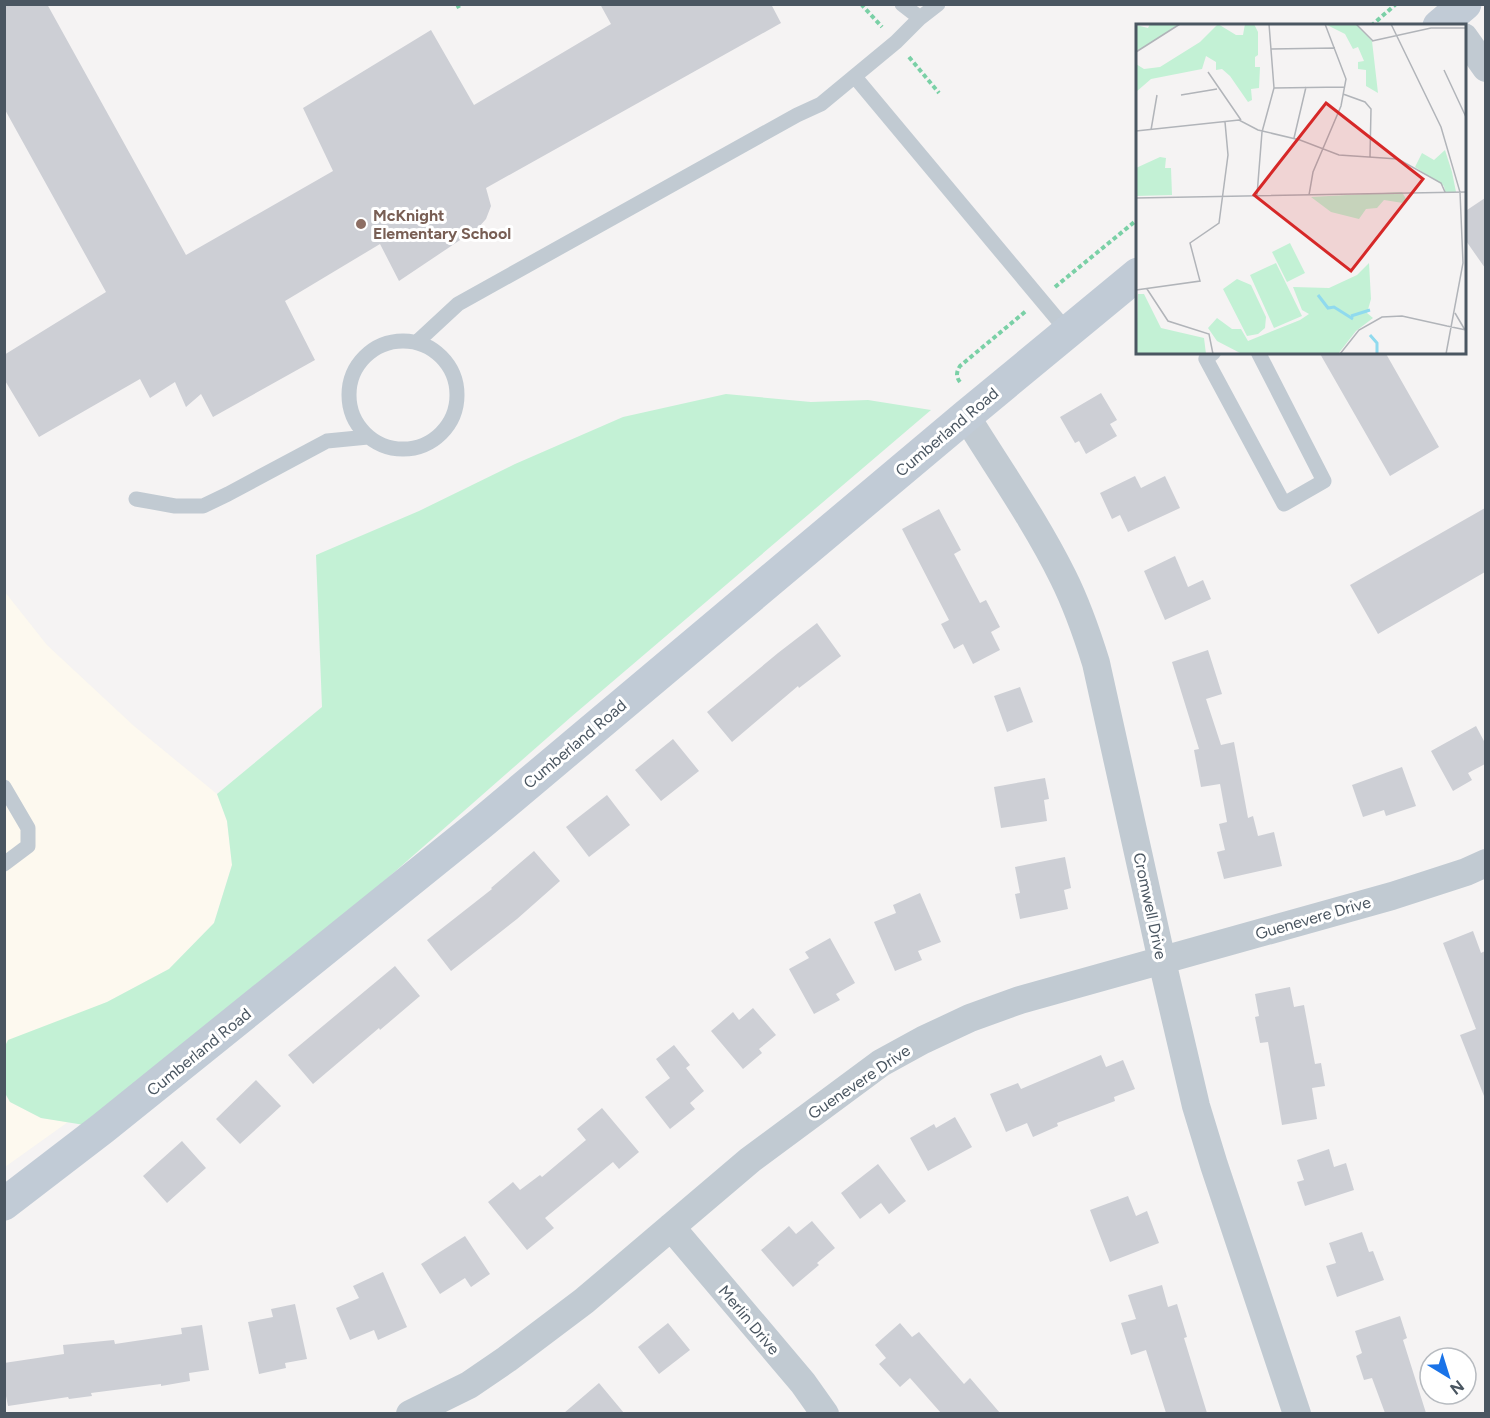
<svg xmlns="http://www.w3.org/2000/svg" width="1490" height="1418" viewBox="0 0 1490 1418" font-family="Figtree,sans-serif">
	<rect width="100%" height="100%" fill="#f5f3f3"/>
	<path fill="#fdf9ef" d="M 5,592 L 47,645 L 134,726 L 217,794 L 227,821 L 232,865 L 214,923 L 169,969 L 107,1002 L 5,1048 Z
		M 4,1093 L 10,1102 L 41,1118 L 68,1122 L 5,1167 Z"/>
	<path fill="#c3f1d5" d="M 726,394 L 811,402 L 868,400 L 931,410 L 571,717 L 103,1128 L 41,1118 L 10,1102 L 5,1093 L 4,1048 L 8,1040 L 107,1002 L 169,969 L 214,923 L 232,865 L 227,821 L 217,794 L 322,707 L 316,555 L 419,511 L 515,464 L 623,417 Z"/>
	<path fill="#cdcfd5" d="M 4,4 L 47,4 L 186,255 L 333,171 L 303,108 L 431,30 L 474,105 L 611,24 L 600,4 L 771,4 L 781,23 L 486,188 L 491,206 L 486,219 L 478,228 L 399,281 L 380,244 L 285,301 L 315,360 L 213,417 L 201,394 L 186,407 L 175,382 L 150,398 L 140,379 L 39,437 L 4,379 L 4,355 L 106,292 L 4,108 Z
		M 1485,198 L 1485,268 L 1464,238 L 1464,212 Z
		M 1319,352 L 1385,352 L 1439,447 L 1390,476 Z
		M 1101,393 L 1117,420 L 1110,424 L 1117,436 L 1086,454 L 1079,441 L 1075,443 L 1060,417 Z
		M 1135,476 L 1141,488 L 1165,476 L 1180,508 L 1128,532 L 1120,515 L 1112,519 L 1100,493 Z
		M 1485,508 L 1485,572 L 1378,634 L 1350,585 Z
		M 939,509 L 961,550 L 954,554 L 980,603 L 986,600 L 1000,627 L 991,632 L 1000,650 L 973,664 L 963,644 L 954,649 L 941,624 L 949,620 L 902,529 Z
		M 1175,556 L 1188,587 L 1203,580 L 1211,599 L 1165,620 L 1144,571 Z
		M 817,623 L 841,656 L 799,688 L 798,686 L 732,742 L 707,712 L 778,653 Z
		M 1208,650 L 1222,694 L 1206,699 L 1221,745 L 1234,742 L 1248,818 L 1253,816 L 1258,836 L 1274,832 L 1282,866 L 1224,879 L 1217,852 L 1225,850 L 1219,824 L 1227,822 L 1220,784 L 1201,787 L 1194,750 L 1199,749 L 1172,662 Z
		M 1020,687 L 1033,722 L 1007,732 L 994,696 Z
		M 1476,726 L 1485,743 L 1485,764 L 1468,773 L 1472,780 L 1453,791 L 1431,751 Z
		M 673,739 L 699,771 L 661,801 L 635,770 Z
		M 1402,767 L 1416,806 L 1386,816 L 1384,810 L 1363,817 L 1352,785 Z
		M 1045,778 L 1049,799 L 1044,800 L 1047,821 L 1001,828 L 994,787 Z
		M 607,795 L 630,825 L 589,857 L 566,827 Z
		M 534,851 L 560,881 L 517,919 L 451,971 L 427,940 L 492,889 L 491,888 Z
		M 1065,857 L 1071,888 L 1064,890 L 1068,909 L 1020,919 L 1015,894 L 1020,893 L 1015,867 Z
		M 920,893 L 941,942 L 918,951 L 922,960 L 895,971 L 874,922 L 896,913 L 893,905 Z
		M 1473,931 L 1481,953 L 1485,951 L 1485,1096 L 1484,1096 L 1460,1035 L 1476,1029 L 1443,943 Z
		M 830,938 L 855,983 L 836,994 L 840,1000 L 814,1014 L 789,969 L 809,958 L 805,952 Z
		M 395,966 L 420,996 L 380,1030 L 379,1028 L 313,1084 L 288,1055 Z
		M 1290,987 L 1294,1007 L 1304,1005 L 1315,1064 L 1321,1063 L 1325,1086 L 1312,1088 L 1317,1119 L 1282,1125 L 1268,1042 L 1260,1043 L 1255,1017 L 1259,1016 L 1255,994 Z
		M 753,1008 L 776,1035 L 759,1049 L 762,1053 L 743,1069 L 711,1031 L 733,1012 L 739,1020 Z
		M 674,1045 L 690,1065 L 686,1068 L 704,1091 L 690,1103 L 695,1109 L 670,1129 L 645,1097 L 670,1078 L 656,1059 Z
		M 1101,1055 L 1106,1067 L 1123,1060 L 1135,1089 L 1114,1097 L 1115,1101 L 1057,1123 L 1058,1126 L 1033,1137 L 1027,1123 L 1006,1132 L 990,1094 L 1018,1083 L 1021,1089 Z
		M 256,1080 L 281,1106 L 240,1144 L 216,1119 Z
		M 602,1108 L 639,1152 L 619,1169 L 613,1162 L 545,1218 L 554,1228 L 527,1250 L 488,1202 L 513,1182 L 520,1190 L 540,1175 L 542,1177 L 586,1140 L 577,1129 Z
		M 955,1117 L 972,1147 L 928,1171 L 910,1138 L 934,1124 L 936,1128 Z
		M 182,1141 L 206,1168 L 167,1203 L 143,1176 Z
		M 1329,1149 L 1334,1167 L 1346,1163 L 1354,1190 L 1305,1206 L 1297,1182 L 1304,1180 L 1297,1160 Z
		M 878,1164 L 906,1201 L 889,1214 L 881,1203 L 860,1219 L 841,1193 Z
		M 1128,1196 L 1136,1216 L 1147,1211 L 1159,1243 L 1110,1262 L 1090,1210 Z
		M 812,1221 L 835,1248 L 817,1263 L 819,1265 L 793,1287 L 761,1250 L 789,1226 L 796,1234 Z
		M 1362,1232 L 1369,1252 L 1373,1251 L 1384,1280 L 1337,1297 L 1326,1266 L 1336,1263 L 1329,1243 Z
		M 465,1236 L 490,1274 L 471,1287 L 465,1278 L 440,1294 L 421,1264 Z
		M 383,1272 L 407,1327 L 378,1340 L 374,1330 L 350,1340 L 336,1308 L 359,1298 L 353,1286 Z
		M 1162,1285 L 1168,1307 L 1177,1304 L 1187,1337 L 1184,1338 L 1207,1413 L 1166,1413 L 1146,1350 L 1131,1355 L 1121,1323 L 1136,1319 L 1128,1295 Z
		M 295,1304 L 307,1359 L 285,1363 L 286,1368 L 259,1374 L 248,1322 L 273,1317 L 271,1309 Z
		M 1400,1316 L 1407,1338 L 1403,1340 L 1426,1413 L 1385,1413 L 1372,1378 L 1364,1380 L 1356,1356 L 1362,1353 L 1355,1331 Z
		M 668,1323 L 690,1350 L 659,1374 L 638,1347 Z
		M 900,1323 L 912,1337 L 919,1332 L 964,1384 L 970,1378 L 1000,1413 L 941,1413 L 910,1378 L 900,1387 L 879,1364 L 886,1358 L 875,1345 Z
		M 202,1325 L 209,1370 L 189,1373 L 190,1381 L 161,1386 L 161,1384 L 91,1393 L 92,1396 L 69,1399 L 68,1397 L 8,1406 L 6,1396 L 4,1396 L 4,1363 L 64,1354 L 63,1345 L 114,1340 L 115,1344 L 182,1334 L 181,1328 Z
		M 599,1383 L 624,1413 L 564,1413 Z"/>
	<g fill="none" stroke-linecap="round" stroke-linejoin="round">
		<path stroke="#7ad0a6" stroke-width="4" stroke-dasharray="4.5 3" stroke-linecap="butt" d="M 457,4 L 460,10
			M 861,4 L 882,27
			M 1371,26 L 1396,4
			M 909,57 L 939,93
			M 1055,287 L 1138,219
			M 960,382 C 956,377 956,372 960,366 L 1026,311"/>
		<path stroke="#c1cad2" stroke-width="15" d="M 902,4 L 920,18
			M 855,77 L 1068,332
			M349 395a54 54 0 1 1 108 0a54 54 0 1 1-108 0Z
			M 417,342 L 458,304 L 797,115 L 821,104 L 896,42 L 920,18 L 938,4
			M 1214,352 L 1206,359 L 1284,504 L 1324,481 L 1258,352
			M 136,499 L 175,506 L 203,506 L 228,494 L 327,441 L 368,437
			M 4,787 L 28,828 L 28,846 L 4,864"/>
		<path stroke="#c1cad2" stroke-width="28" d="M 1464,37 L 1486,68
			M 966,416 C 998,468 1036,522 1063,577 C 1077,605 1087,634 1096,663 L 1162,961 L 1196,1106 L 1214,1165 L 1297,1414
			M 671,1227 L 803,1383 L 825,1414
			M 410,1414 L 469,1385 L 507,1359 L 584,1301 L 750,1160 L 881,1063 L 923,1040 L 970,1018 L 1020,1000 L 1392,896 L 1466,872 L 1486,863"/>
		<path stroke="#c1cbd6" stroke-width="33" d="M 1439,26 L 1465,4
			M 4,1204 L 103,1128 L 479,825 L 966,416 L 1138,274"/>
	</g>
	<circle fill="#8d6e63" stroke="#fff" stroke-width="2" cx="361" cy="224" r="6"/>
	<g text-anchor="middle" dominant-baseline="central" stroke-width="6" stroke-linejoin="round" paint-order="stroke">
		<g font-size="16" font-weight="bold" fill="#785e54" stroke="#fff" text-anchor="start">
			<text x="373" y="215">McKnight<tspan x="373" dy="18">Elementary School</tspan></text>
		</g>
		<g font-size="16" fill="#4a5661" stroke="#fff">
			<text transform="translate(947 432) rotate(-40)">Cumberland Road</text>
			<text transform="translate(575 744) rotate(-40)">Cumberland Road</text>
			<text transform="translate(1150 906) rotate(78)">Cromwell Drive</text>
			<text transform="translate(1313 918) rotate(-16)">Guenevere Drive</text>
			<text transform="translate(199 1052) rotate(-39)">Cumberland Road</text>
			<text transform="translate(859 1082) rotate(-34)">Guenevere Drive</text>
			<text transform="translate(749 1320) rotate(50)">Merlin Drive</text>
		</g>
	</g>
	<g transform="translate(1136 24)">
		<rect width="330" height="330" fill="#f5f3f3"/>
		<path d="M 14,0 L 44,0 L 0,28 L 0,1 L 12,4 ZM 82,0 L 100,11 L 107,11 L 109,0 L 118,0 L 122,8 L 122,31 L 119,33 L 119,43 L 124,43 L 123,64 L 115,65 L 116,76 L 112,78 L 94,52 L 86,45 L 80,46 L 80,38 L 70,32 L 66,45 L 15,55 L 0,68 L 0,40 L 8,45 L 24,43 L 64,18 ZM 189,0 L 220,0 L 236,17 L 242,69 L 230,62 L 230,46 L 222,45 L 222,38 L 228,37 L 222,23 L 217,25 L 209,10 ZM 309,126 L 316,148 L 320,168 L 309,168 L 308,162 L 279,143 L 286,129 L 298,136 ZM 24,133 L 30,134 L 29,144 L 35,144 L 36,171 L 0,172 L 0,144 ZM 266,168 L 270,175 L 267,179 L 248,176 L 241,184 L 230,185 L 223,195 L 195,188 L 175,173 ZM 154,219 L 169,249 L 151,258 L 136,228 ZM 140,239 L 166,292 L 138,304 L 114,251 ZM 233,239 L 235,275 L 231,289 L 237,294 L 220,307 L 202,330 L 106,330 L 81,317 L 72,304 L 81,294 L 96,305 L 105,305 L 112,317 L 164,296 L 173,290 L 166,286 L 157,263 L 193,264 L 221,251 ZM 101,255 L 115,261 L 130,293 L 129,304 L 122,310 L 111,312 L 87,265 ZM 2,270 L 8,270 L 25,304 L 68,314 L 70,330 L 0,330 Z" fill="#c3f1d5"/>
		<path fill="none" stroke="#90daee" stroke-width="3" d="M 182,271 L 192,284 L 198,283 L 217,295M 215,292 L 234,286M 234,311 L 241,319 L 241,330"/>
		<path fill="none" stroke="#b1b4b9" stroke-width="1.5" d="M 220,0 L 237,17M 255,0 L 305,103 L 324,168 L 327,239 L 310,330M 236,17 L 295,4 L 330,4M 135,25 L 199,24M 0,28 L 44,0M 308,46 L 330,93M 72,48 L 105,96M 138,64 L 208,63M 207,70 L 229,78 L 235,85 L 234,133M 45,71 L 81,65M 15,106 L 21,71M 0,107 L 103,96 L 122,106 L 164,116 L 203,131 L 262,135 L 305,159 L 309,168M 158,114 L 170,63M 121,171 L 126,108 L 138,64 L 133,0M 173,171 L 177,148 L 205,82 L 210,55 L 189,0M 0,174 L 330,168M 11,265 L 32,297 L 73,310 L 77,330M 0,266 L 64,257 L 54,219 L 83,199 L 92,131 L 89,98M 319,289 L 329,306M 311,302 L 330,306M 204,330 L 223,306 L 246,293 L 266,292 L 311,302"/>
		<path fill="#d62828" fill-opacity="0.15" stroke="#d62828" stroke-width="3" d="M 190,79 L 287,155 L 215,247 L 118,171 Z"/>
		<rect width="330" height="330" fill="none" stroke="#4a5661" stroke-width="3"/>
	</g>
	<rect width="1490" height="1418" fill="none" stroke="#4a5661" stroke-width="12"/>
	<g transform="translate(1448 1376) rotate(142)"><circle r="28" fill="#ffffff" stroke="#b7bbc0" stroke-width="1.5"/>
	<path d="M0-4.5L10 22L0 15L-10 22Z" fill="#1a73e8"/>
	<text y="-9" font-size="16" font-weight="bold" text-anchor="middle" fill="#4a5661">N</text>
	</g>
</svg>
